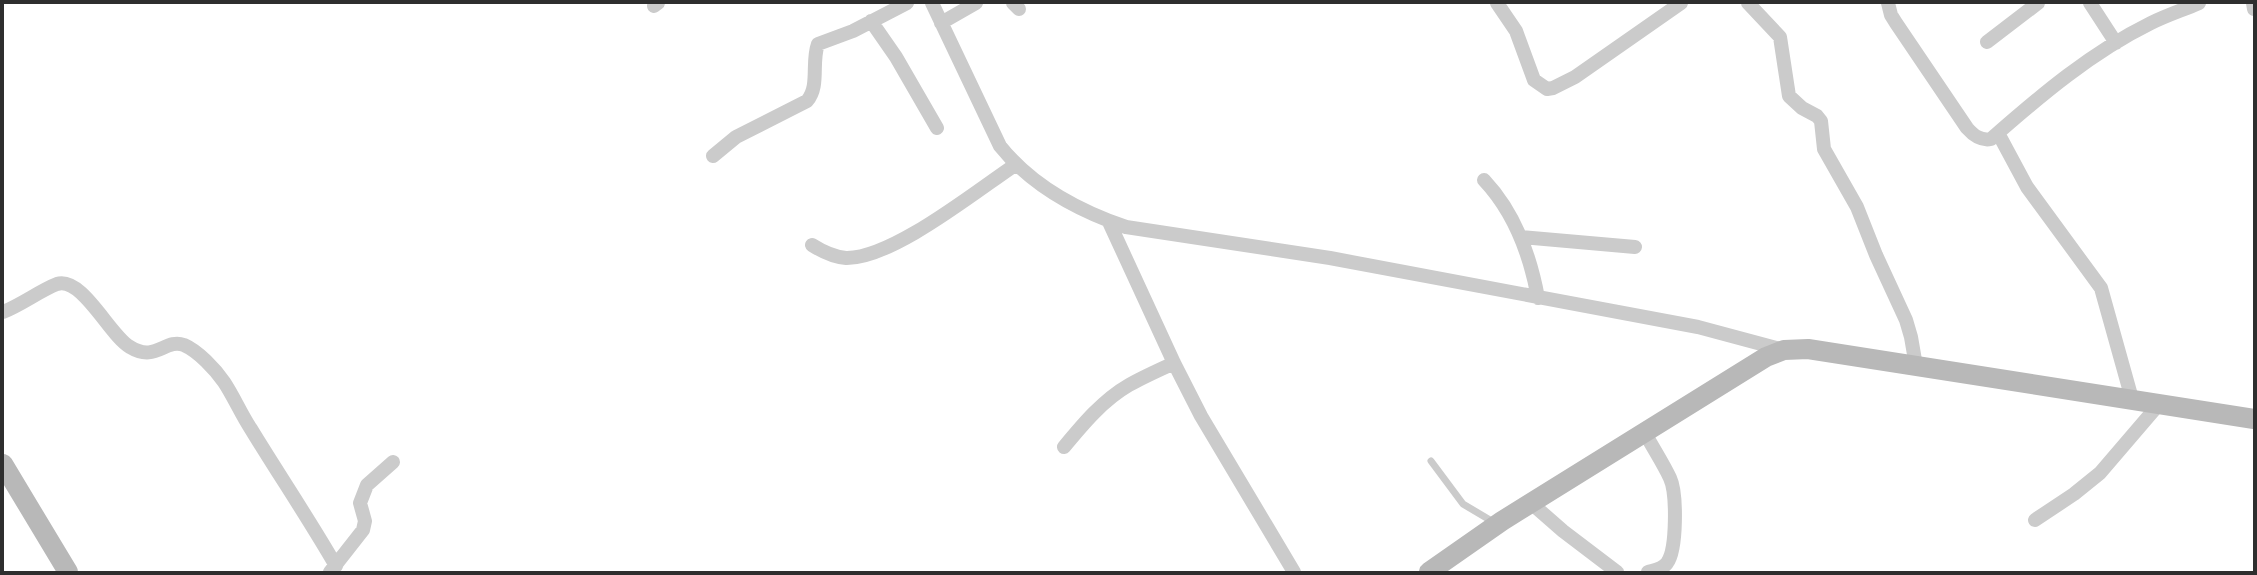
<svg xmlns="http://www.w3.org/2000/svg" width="2257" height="575" viewBox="0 0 2257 575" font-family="'DejaVu Sans',sans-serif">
	<rect width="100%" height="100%" fill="#fff"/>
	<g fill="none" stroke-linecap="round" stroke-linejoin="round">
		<path stroke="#cbcbcb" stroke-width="7" d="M 1431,461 L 1463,504 L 1495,523"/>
		<path stroke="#cbcbcb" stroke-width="14" d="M 932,3 L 1000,146 C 1031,185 1079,211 1126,227 L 1330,258 L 1698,327 L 1784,350
			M 1013,3 L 1019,9
			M 1497,3 L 1516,31 L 1534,80 L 1547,89 L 1553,88 L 1575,77 L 1681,3
			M 1748,3 L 1780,37 L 1789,96 L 1802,108 L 1817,116 L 1821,121 L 1824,149 L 1857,207 L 1876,255 L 1906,320 L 1911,337 L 1916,366
			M 1888,3 L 1891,15 L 1896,23 L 1967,128 C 1974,136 1981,141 1991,139 C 2041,95 2092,52 2151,23 C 2167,15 2183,10 2199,3
			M 2090,3 L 2116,43
			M 2253,3 L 2254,9
			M 654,6 L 658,3
			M 871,21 L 896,57 L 937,128
			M 941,23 L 976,3
			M 1987,42 L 2038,3
			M 1998,133 L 2027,187 L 2101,288 L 2132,399
			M 713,156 L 736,137 L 807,101 C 820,86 811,63 818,44 L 853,31 L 907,3
			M 1484,180 C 1515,213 1530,254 1538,298
			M 1109,222 L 1174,363 L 1201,416 L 1294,572
			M 1521,237 L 1635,247
			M 812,245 C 823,252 833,257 846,258 C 892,259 976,191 1015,165
			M 3,312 C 21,305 41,290 57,284 C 82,276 110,336 130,347 C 156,363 165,338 184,345 C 198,351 215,369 224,382 C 234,397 241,414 251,429 C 279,475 309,519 336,566
			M 1645,433 C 1653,448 1663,463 1670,478 C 1677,493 1677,550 1667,563 C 1663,569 1655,570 1648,572
			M 1064,447 C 1083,424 1103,400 1129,385 C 1143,377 1159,370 1174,363
			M 1531,503 L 1563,531 L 1617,572
			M 2035,520 L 2074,494 L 2100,473 L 2160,403
			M 330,572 L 363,530 L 365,521 L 360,503 L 367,485 L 393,462"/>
		<path stroke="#b8b8b8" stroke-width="20" d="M 3,464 L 68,572
			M 1429,572 L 1502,521 L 1766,357 L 1784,350 L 1808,349 L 2254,419"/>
	</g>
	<rect width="2257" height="575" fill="none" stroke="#2e2e2e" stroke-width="8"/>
</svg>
